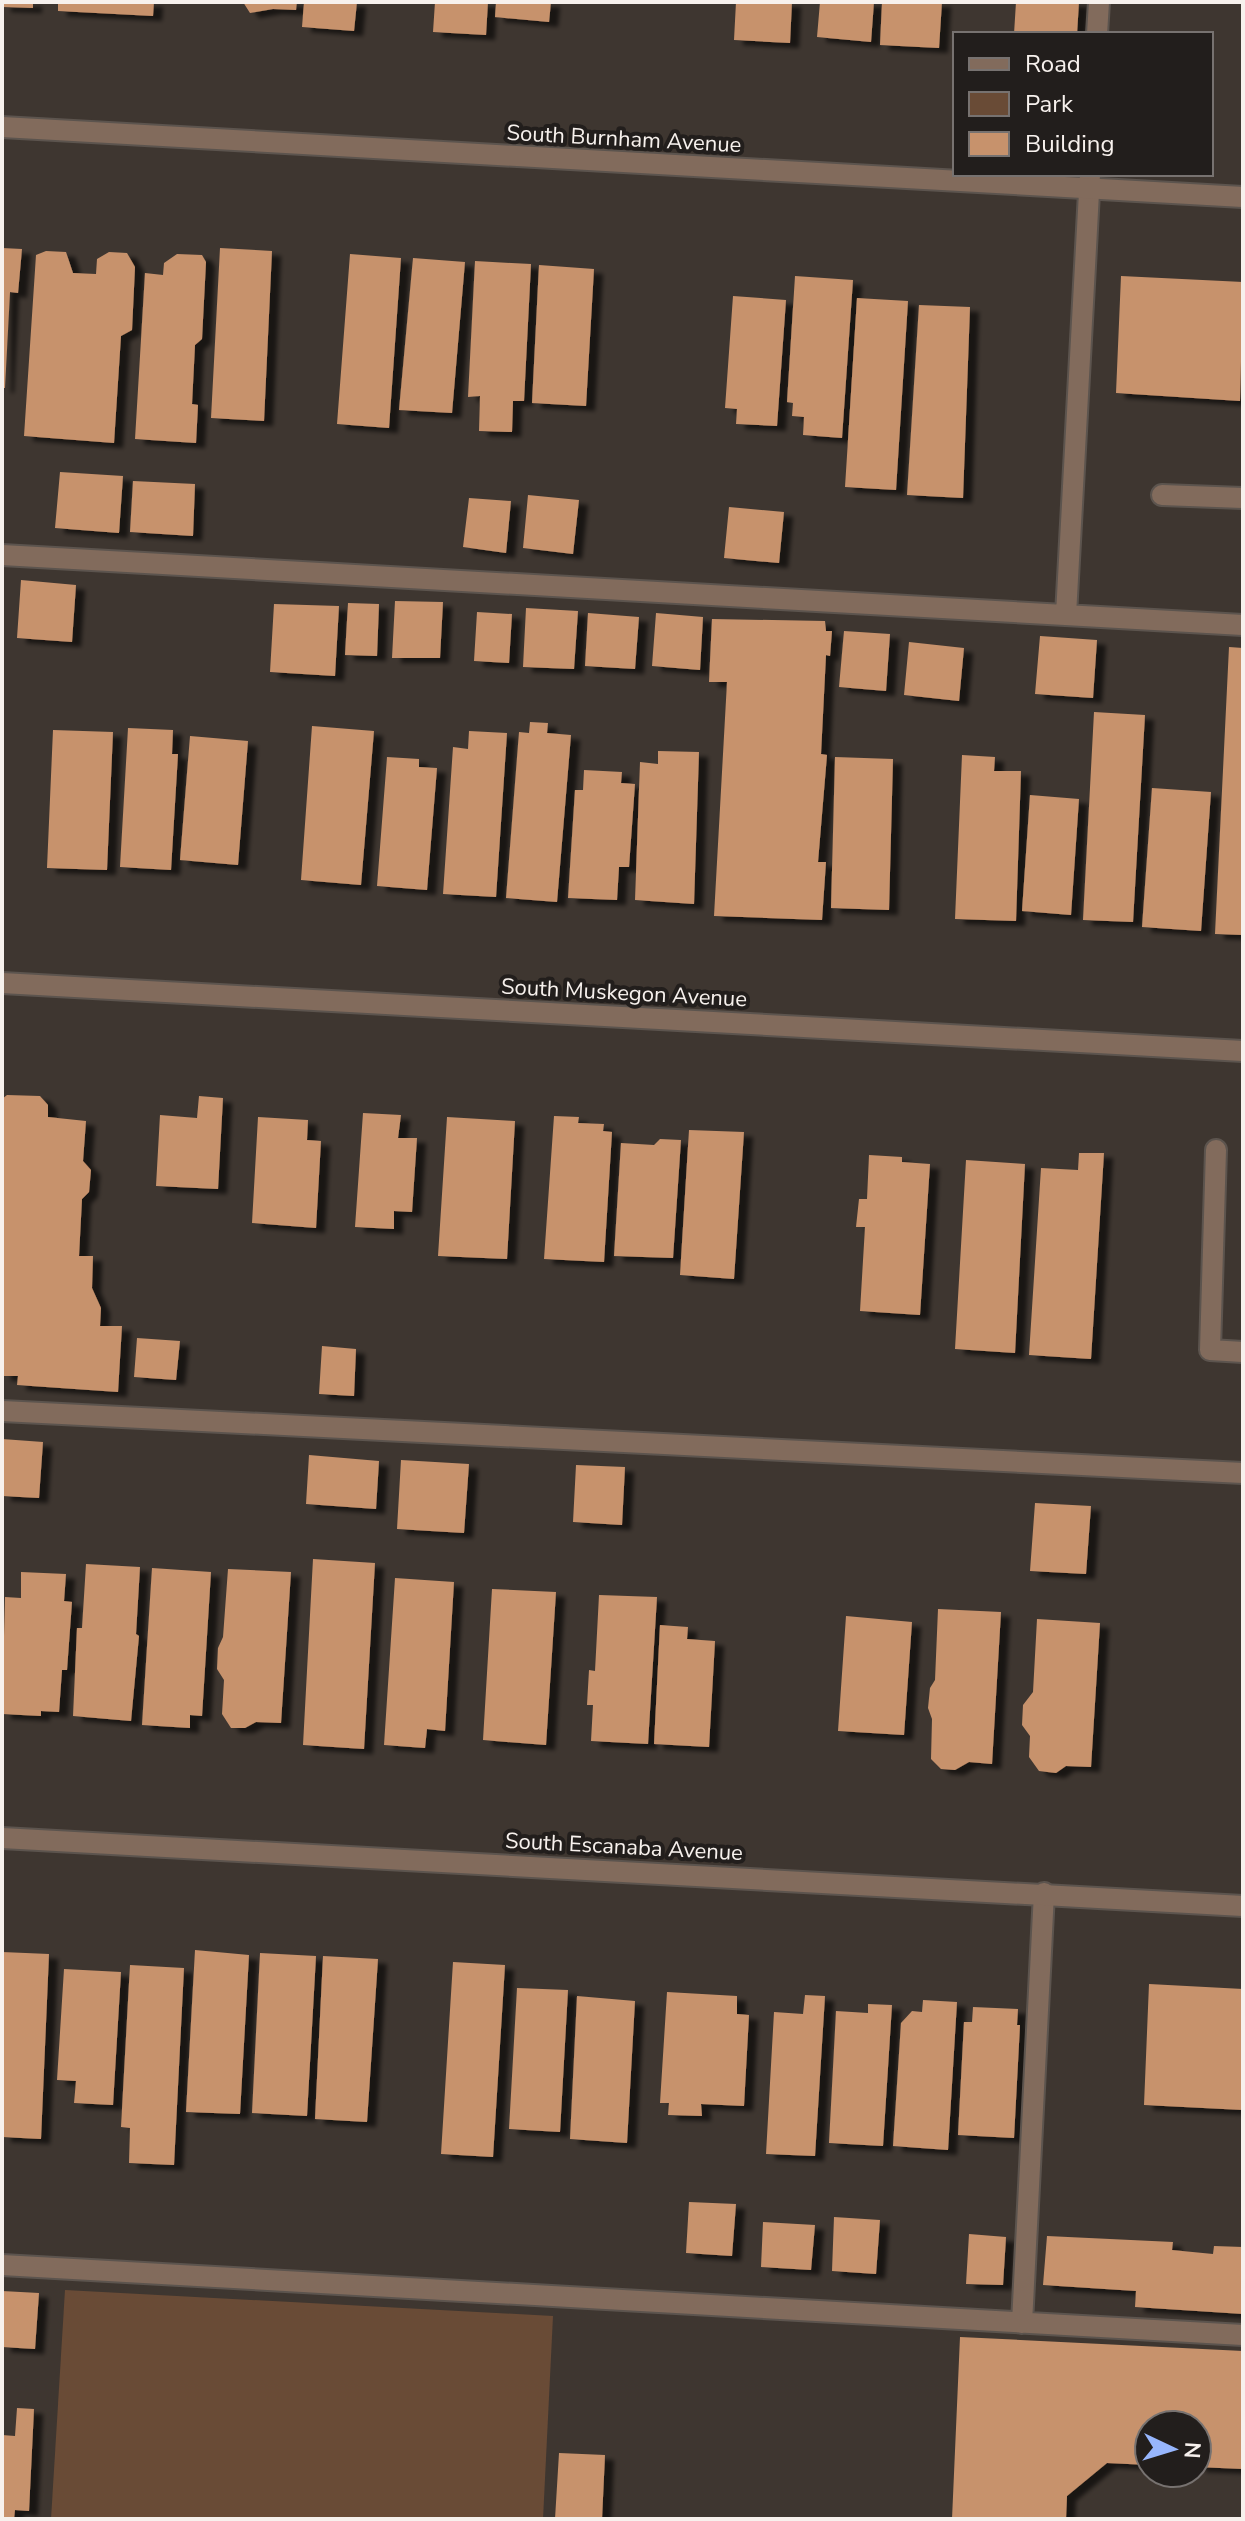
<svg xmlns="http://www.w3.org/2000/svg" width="1245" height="2521" viewBox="0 0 1245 2521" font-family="'Nunito Sans',sans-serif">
	<defs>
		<filter id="shadow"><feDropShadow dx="9" dy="5" stdDeviation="2" flood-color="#0009"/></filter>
	</defs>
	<rect width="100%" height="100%" fill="#3e3630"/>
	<path fill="#694b36" d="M 65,2290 L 553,2316 L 543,2519 L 51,2519 Z"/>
	<path fill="#c7926c" filter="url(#shadow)" d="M 2,2 L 33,2 L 33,8 L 2,7 Z
		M 58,2 L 154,2 L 153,16 L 58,11 Z
		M 243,2 L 297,2 L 296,10 L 273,9 L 250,13 Z
		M 304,2 L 357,2 L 354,31 L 302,27 Z
		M 435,2 L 488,2 L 486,35 L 433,32 Z
		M 496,2 L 551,2 L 549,22 L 495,17 Z
		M 736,2 L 792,2 L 790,43 L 734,40 Z
		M 820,2 L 874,2 L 871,42 L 817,37 Z
		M 882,2 L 942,2 L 939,48 L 880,45 Z
		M 1016,2 L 1079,2 L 1077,34 L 1014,34 Z
		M 2,248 L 22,249 L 18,293 L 10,292 L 5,388 L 2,388 Z
		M 220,248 L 272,251 L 264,421 L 211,418 Z
		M 46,251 L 66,252 L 73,273 L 96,274 L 97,259 L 109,252 L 127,253 L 135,267 L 132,330 L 121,336 L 114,443 L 24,436 L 36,255 Z
		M 177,254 L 202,255 L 206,262 L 202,339 L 195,345 L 192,404 L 198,405 L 196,443 L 135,439 L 145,273 L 163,275 L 164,263 Z
		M 350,254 L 401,258 L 389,428 L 337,424 Z
		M 413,258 L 465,262 L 452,413 L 399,410 Z
		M 475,261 L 531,264 L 524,401 L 513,401 L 512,432 L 479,431 L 480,396 L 468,397 Z
		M 539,265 L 594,269 L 586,406 L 532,403 Z
		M 795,276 L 853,280 L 842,438 L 803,435 L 804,417 L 792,416 L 793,403 L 787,402 Z
		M 1121,276 L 1243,282 L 1240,401 L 1116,393 Z
		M 733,296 L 786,300 L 777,426 L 736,424 L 737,409 L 725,408 Z
		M 857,298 L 908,301 L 896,490 L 845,487 Z
		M 919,305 L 970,307 L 963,498 L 907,495 Z
		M 60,472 L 123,476 L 119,533 L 55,528 Z
		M 133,481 L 195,484 L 193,536 L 130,532 Z
		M 528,495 L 579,500 L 573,554 L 523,548 Z
		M 469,498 L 511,501 L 506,553 L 463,547 Z
		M 729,507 L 784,512 L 779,563 L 724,558 Z
		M 21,580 L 76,585 L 72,642 L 17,638 Z
		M 395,601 L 443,602 L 440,658 L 392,658 Z
		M 348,603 L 379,604 L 377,656 L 345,655 Z
		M 274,604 L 339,606 L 335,676 L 270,672 Z
		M 526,608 L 578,611 L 574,669 L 523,667 Z
		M 477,612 L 512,614 L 509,663 L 474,661 Z
		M 588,613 L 639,617 L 635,669 L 585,666 Z
		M 656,613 L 703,617 L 700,670 L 652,666 Z
		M 712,619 L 825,621 L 826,631 L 832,631 L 830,656 L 826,655 L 821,754 L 827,755 L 818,862 L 826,862 L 822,920 L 714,916 L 727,682 L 709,682 Z
		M 844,631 L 890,634 L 886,691 L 839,687 Z
		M 1040,636 L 1097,640 L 1093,698 L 1035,694 Z
		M 909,642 L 964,648 L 959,701 L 904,695 Z
		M 1229,647 L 1243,648 L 1243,935 L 1215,934 Z
		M 1094,712 L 1145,715 L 1133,922 L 1083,920 Z
		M 530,722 L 548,723 L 547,733 L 571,735 L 557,902 L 506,898 L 519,732 L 529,733 Z
		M 312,726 L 374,731 L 361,885 L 301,880 Z
		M 128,728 L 173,730 L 172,754 L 178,754 L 171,870 L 120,867 Z
		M 53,730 L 113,732 L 107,870 L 47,868 Z
		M 469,731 L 507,733 L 496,897 L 443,894 L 453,747 L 468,749 Z
		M 190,736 L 248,741 L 238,865 L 180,860 Z
		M 658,751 L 699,752 L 694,904 L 635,900 L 640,762 L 658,764 Z
		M 962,755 L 995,757 L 994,771 L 1021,771 L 1016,921 L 955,919 Z
		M 387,757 L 419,759 L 419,767 L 437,768 L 427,890 L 377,886 Z
		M 835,757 L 893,759 L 889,910 L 831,908 Z
		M 584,770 L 622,772 L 621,783 L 635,784 L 629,867 L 619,867 L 617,900 L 568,898 L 575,790 L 583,790 Z
		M 1152,788 L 1211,792 L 1201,931 L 1142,927 Z
		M 1030,795 L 1079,799 L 1071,915 L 1022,911 Z
		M 7,1095 L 40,1096 L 48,1105 L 48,1117 L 86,1121 L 83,1161 L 91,1170 L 89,1192 L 82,1199 L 79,1256 L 93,1256 L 92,1288 L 101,1308 L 100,1326 L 122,1326 L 118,1392 L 17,1385 L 18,1376 L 2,1376 L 2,1099 Z
		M 199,1096 L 223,1098 L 218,1189 L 156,1186 L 160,1115 L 197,1118 Z
		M 363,1113 L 401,1115 L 398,1138 L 417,1138 L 412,1212 L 394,1211 L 394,1229 L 355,1227 Z
		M 554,1116 L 579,1117 L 578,1123 L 604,1124 L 603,1131 L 612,1132 L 604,1262 L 544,1259 Z
		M 258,1117 L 308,1120 L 307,1140 L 321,1141 L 316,1228 L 252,1223 Z
		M 447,1117 L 515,1121 L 507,1259 L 438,1256 Z
		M 689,1130 L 744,1132 L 734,1279 L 680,1275 Z
		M 660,1139 L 681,1140 L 673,1258 L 614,1256 L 621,1143 L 654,1145 Z
		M 1079,1153 L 1104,1153 L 1091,1359 L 1029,1355 L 1041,1168 L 1078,1170 Z
		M 869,1155 L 902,1157 L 902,1162 L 930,1164 L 920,1315 L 860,1311 L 865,1227 L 856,1227 L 859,1199 L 867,1199 Z
		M 966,1160 L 1025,1164 L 1015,1353 L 955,1349 Z
		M 137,1338 L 180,1341 L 176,1380 L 134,1377 Z
		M 322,1346 L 356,1349 L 354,1396 L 319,1394 Z
		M 2,1439 L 43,1442 L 39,1498 L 2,1496 Z
		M 309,1455 L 379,1461 L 376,1509 L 306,1504 Z
		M 401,1460 L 469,1464 L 464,1533 L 397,1529 Z
		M 576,1465 L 625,1467 L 622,1525 L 573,1522 Z
		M 1035,1503 L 1091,1506 L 1086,1574 L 1030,1571 Z
		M 313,1559 L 375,1563 L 364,1749 L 303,1745 Z
		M 86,1564 L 140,1567 L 136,1634 L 139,1636 L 131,1721 L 73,1716 L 77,1628 L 82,1628 Z
		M 152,1568 L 211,1572 L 202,1716 L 190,1715 L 190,1728 L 142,1725 Z
		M 228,1569 L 291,1572 L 281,1723 L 256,1722 L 245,1728 L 231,1728 L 222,1714 L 224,1680 L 217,1669 L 218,1648 L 223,1637 Z
		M 21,1572 L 66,1574 L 64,1601 L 72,1602 L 67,1670 L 62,1670 L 59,1712 L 41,1711 L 41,1716 L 2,1714 L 5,1597 L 21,1598 Z
		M 395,1578 L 454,1582 L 445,1731 L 427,1729 L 425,1748 L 384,1745 Z
		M 492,1589 L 556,1592 L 546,1745 L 483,1740 Z
		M 599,1595 L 657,1597 L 648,1744 L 591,1741 L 593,1705 L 587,1705 L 589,1670 L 595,1671 Z
		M 938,1609 L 1001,1612 L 992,1764 L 969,1762 L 955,1770 L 941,1769 L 931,1759 L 932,1719 L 928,1708 L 930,1688 L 935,1680 Z
		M 846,1616 L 912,1622 L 904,1735 L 838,1731 Z
		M 1037,1619 L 1100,1623 L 1091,1767 L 1066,1766 L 1056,1773 L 1039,1771 L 1029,1757 L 1030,1736 L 1022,1725 L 1023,1705 L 1033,1692 Z
		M 660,1625 L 688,1627 L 687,1639 L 715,1641 L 709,1747 L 654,1744 Z
		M 195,1950 L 249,1955 L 240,2114 L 186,2112 Z
		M 2,1952 L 49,1954 L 41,2139 L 2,2137 Z
		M 260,1953 L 316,1956 L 307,2116 L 252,2113 Z
		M 323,1956 L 378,1959 L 367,2122 L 315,2119 Z
		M 453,1962 L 505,1965 L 493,2157 L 441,2154 Z
		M 130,1965 L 184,1968 L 174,2165 L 129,2163 L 130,2128 L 121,2127 Z
		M 64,1969 L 121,1972 L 113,2105 L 74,2103 L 76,2081 L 57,2080 Z
		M 1149,1984 L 1243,1989 L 1243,2110 L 1144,2105 Z
		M 517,1988 L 568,1990 L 560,2132 L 509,2129 Z
		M 667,1992 L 737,1996 L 737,2014 L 749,2015 L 744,2106 L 701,2104 L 702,2116 L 668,2115 L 669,2103 L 660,2103 Z
		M 805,1995 L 825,1996 L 815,2156 L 766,2154 L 774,2012 L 803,2014 Z
		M 577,1996 L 635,2001 L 627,2143 L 570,2139 Z
		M 923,2000 L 957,2002 L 948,2150 L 893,2146 L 901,2023 L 912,2011 L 922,2012 Z
		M 868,2004 L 892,2005 L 883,2146 L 829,2143 L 836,2011 L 868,2013 Z
		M 973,2007 L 1018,2009 L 1017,2025 L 1020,2025 L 1014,2138 L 958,2135 L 964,2022 L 972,2022 Z
		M 689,2202 L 736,2204 L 732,2256 L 686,2253 Z
		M 834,2217 L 880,2220 L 876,2274 L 832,2271 Z
		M 763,2222 L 815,2225 L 811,2270 L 761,2267 Z
		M 969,2234 L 1006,2237 L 1003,2285 L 966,2284 Z
		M 1047,2236 L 1173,2242 L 1172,2250 L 1213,2254 L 1214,2246 L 1243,2247 L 1243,2314 L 1135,2307 L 1136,2291 L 1043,2285 Z
		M 2,2291 L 39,2293 L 35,2349 L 2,2347 Z
		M 960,2337 L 1243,2351 L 1243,2469 L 1197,2467 L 1197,2425 L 1149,2425 L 1149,2465 L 1107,2463 L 1067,2496 L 1066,2519 L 952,2519 Z
		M 17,2408 L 34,2409 L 29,2511 L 15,2510 L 14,2519 L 2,2519 L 2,2435 L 15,2436 Z
		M 559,2453 L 605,2455 L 602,2519 L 555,2519 Z"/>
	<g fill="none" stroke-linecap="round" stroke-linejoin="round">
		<g stroke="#5c544e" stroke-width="24">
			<path id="lane" d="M 1097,34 L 1099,2
				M 1162,495 L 1243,498
				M 2,555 L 1243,625
				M 1066,615 L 1090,174
				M 1216,1150 L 1210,1350 L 1243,1352
				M 2,1411 L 1243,1473
				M 2,2265 L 1243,2335
				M 1022,2323 L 1044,1893"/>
		</g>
		<g stroke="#5c544e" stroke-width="24">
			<path id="street" d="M 2,127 L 1243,197
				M 2,983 L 1243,1051
				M 2,1838 L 1243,1906"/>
		</g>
		<use href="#lane" stroke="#826b5c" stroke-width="20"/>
		<use href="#street" stroke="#826b5c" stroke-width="20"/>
	</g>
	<g text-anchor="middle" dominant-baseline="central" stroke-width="8" stroke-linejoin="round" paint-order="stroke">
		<g font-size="22" fill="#f7f1ed" stroke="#221e1c">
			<text transform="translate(624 139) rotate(3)">South Burnham Avenue</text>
			<text transform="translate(624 993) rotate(3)">South Muskegon Avenue</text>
			<text transform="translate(624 1847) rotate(3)">South Escanaba Avenue</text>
		</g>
	</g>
	<rect width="1245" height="2521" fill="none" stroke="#f7f1ed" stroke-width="8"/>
	<rect x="953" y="32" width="260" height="144" fill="#221e1c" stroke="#777270" stroke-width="2"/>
	<rect x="969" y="58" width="40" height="12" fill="#826b5c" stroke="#777270" stroke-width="2"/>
	<text x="1025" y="72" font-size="24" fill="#f7f1ed">Road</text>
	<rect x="969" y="92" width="40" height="24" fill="#694b36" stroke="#777270" stroke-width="2"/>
	<text x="1025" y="112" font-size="24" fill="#f7f1ed">Park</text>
	<rect x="969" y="132" width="40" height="24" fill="#c7926c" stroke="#777270" stroke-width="2"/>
	<text x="1025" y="152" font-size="24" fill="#f7f1ed">Building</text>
	<g transform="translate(1173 2449) rotate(94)"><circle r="38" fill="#221e1c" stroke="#777270" stroke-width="2"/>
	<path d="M0-6L14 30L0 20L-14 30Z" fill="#97b6fd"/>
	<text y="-12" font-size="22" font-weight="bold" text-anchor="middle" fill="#f7f1ed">N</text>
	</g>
</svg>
